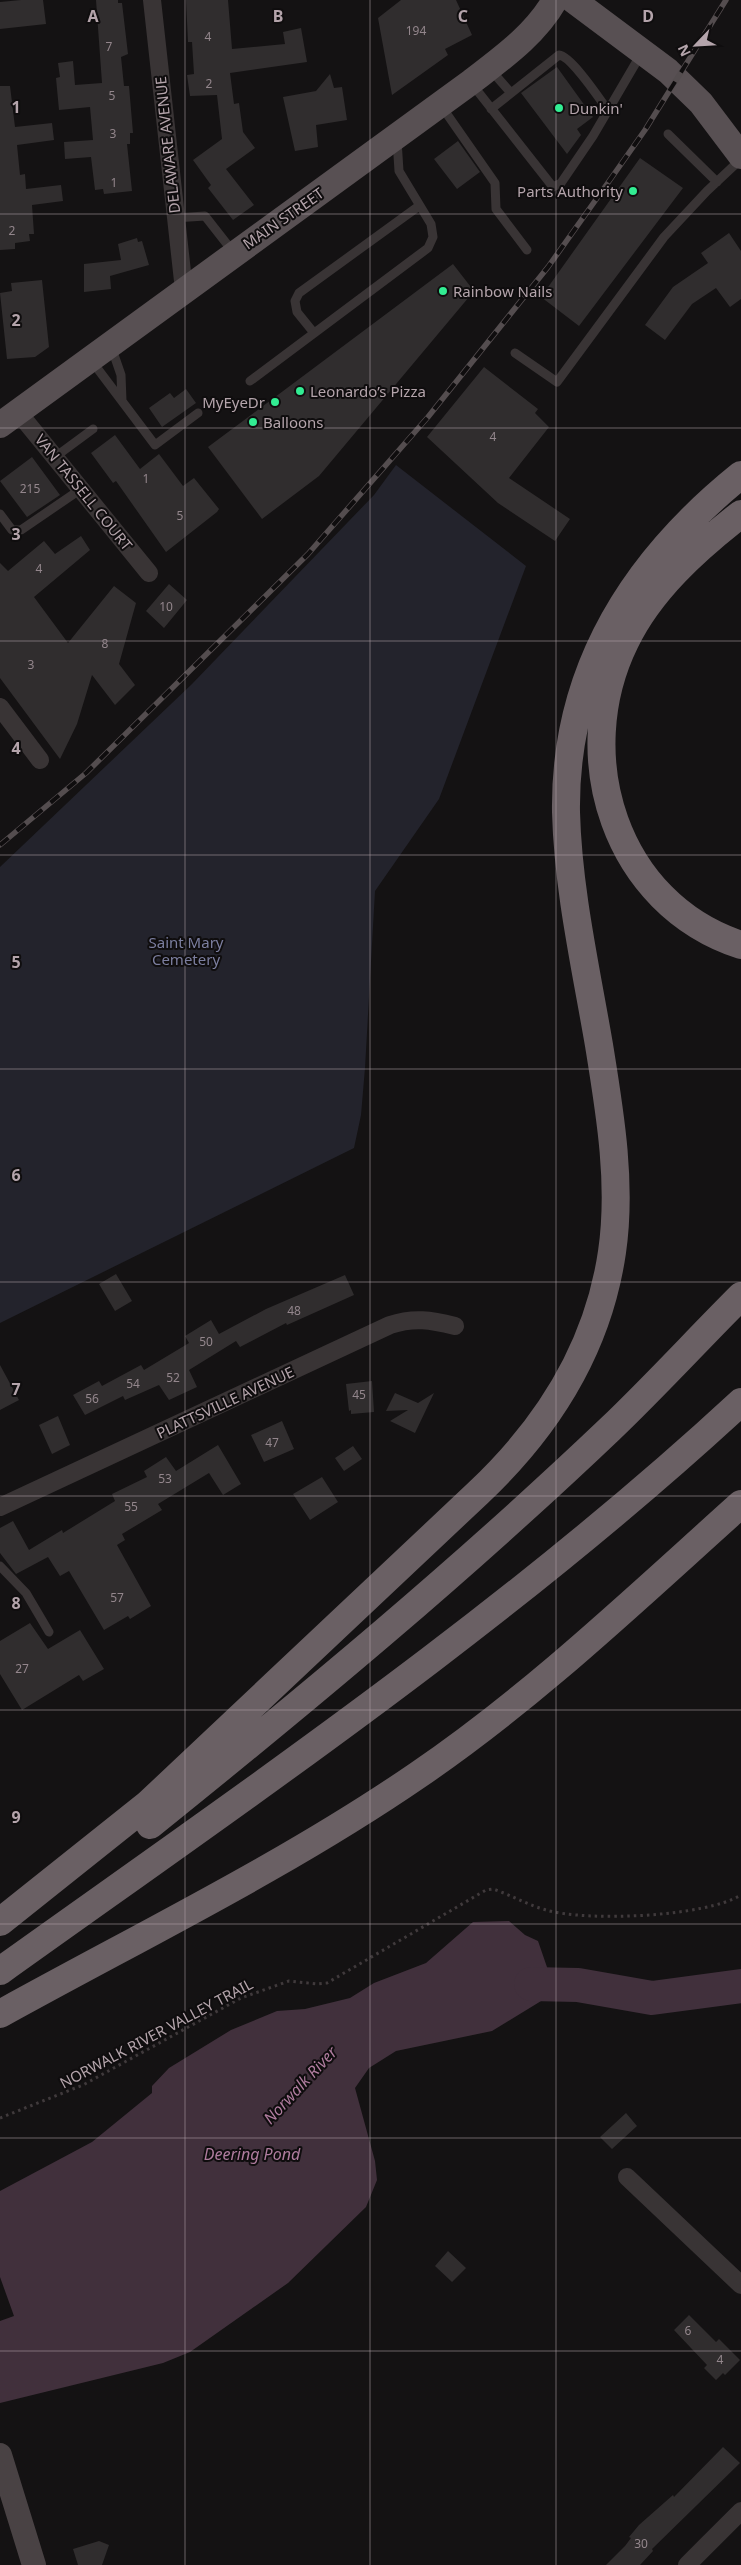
<svg xmlns="http://www.w3.org/2000/svg" width="741" height="2565" viewBox="0 0 741 2565" font-family="'Noto Sans',sans-serif">
	<rect width="100%" height="100%" fill="#141213"/>
	<path fill="#23232c" d="M 396,465 L 526,566 L 439,799 L 375,891 L 365,1068 L 361,1115 L 354,1148 L 0,1323 L 0,867 L 192,684 L 374,495 Z"/>
	<path fill="#41303c" d="M 509,1921 L 525,1935 L 538,1941 L 548,1970 L 560,1973 L 578,1985 L 570,1997 L 546,1998 L 492,2031 L 396,2051 L 369,2068 L 355,2088 L 375,2161 L 377,2180 L 366,2207 L 288,2283 L 190,2352 L 163,2363 L 0,2403 L 0,2321 L 14,2316 L 0,2277 L 0,2191 L 92,2142 L 152,2093 L 152,2086 L 169,2068 L 231,2030 L 277,2011 L 305,2009 L 350,1998 L 374,1983 L 426,1963 L 473,1922 Z"/>
	<g fill="none" stroke-linecap="round" stroke-linejoin="round">
		<path stroke="#41303c" stroke-width="34" d="M 531,1984 L 578,1985 L 652,1998 L 741,1986"/>
	</g>
	<path fill="#302d2e" d="M 21,0 L 43,0 L 46,24 L 0,29 L 0,2 Z
		M 96,0 L 118,0 L 118,3 L 122,3 L 128,54 L 121,57 L 124,86 L 129,86 L 133,133 L 130,133 L 130,144 L 127,144 L 132,191 L 104,194 L 103,189 L 95,190 L 91,157 L 65,159 L 64,142 L 93,140 L 90,107 L 59,110 L 56,78 L 60,77 L 58,63 L 73,61 L 75,85 L 102,83 Z
		M 186,0 L 228,0 L 232,49 L 285,44 L 283,32 L 301,28 L 307,62 L 230,73 L 234,104 L 239,103 L 243,132 L 255,148 L 226,169 L 254,205 L 233,220 L 208,188 L 211,185 L 193,160 L 222,139 L 217,95 L 190,96 L 187,75 L 194,74 L 192,42 L 188,42 Z
		M 401,0 L 456,0 L 472,35 L 445,49 L 448,55 L 392,95 L 378,18 Z
		M 557,67 L 593,117 L 577,129 L 581,135 L 567,154 L 521,93 Z
		M 330,74 L 334,88 L 342,87 L 347,120 L 316,125 L 318,147 L 295,151 L 283,97 L 316,91 Z
		M 0,86 L 10,86 L 15,127 L 52,123 L 54,140 L 17,145 L 20,175 L 25,174 L 26,189 L 61,185 L 63,201 L 32,205 L 34,234 L 29,234 L 30,241 L 15,243 L 15,249 L 0,250 Z
		M 458,141 L 480,172 L 457,189 L 434,159 Z
		M 640,158 L 683,188 L 579,326 L 541,297 Z
		M 729,233 L 741,251 L 741,299 L 730,307 L 716,288 L 692,304 L 665,340 L 645,325 L 673,287 L 708,263 L 701,253 Z
		M 137,238 L 138,242 L 142,241 L 149,265 L 110,276 L 111,289 L 84,292 L 84,264 L 121,260 L 118,244 Z
		M 453,264 L 474,291 L 319,476 L 262,519 L 208,447 Z
		M 42,280 L 49,347 L 35,357 L 7,359 L 0,293 L 12,291 L 11,283 Z
		M 484,367 L 538,409 L 535,413 L 549,427 L 509,478 L 570,519 L 555,541 L 498,503 L 427,437 Z
		M 186,389 L 196,403 L 162,427 L 149,408 L 170,393 L 174,398 Z
		M 115,435 L 140,469 L 159,454 L 183,486 L 194,478 L 219,509 L 217,512 L 166,552 L 116,481 L 113,483 L 91,453 Z
		M 32,457 L 60,495 L 27,517 L 0,481 Z
		M 81,536 L 90,550 L 34,597 L 68,643 L 114,586 L 136,603 L 119,664 L 135,685 L 115,705 L 92,675 L 77,724 L 60,759 L 0,678 L 0,563 L 8,571 L 44,541 L 55,554 Z
		M 169,584 L 187,600 L 164,628 L 146,611 Z
		M 116,1274 L 132,1301 L 115,1311 L 99,1284 Z
		M 345,1275 L 354,1295 L 287,1325 L 286,1323 L 240,1347 L 236,1341 L 189,1370 L 197,1387 L 169,1400 L 159,1385 L 125,1400 L 123,1396 L 85,1415 L 73,1395 L 99,1381 L 102,1386 L 141,1365 L 144,1370 L 189,1343 L 185,1336 L 211,1320 L 219,1334 L 266,1309 Z
		M 0,1365 L 19,1400 L 0,1410 Z
		M 372,1381 L 374,1412 L 351,1414 L 351,1410 L 349,1411 L 346,1384 Z
		M 395,1393 L 418,1403 L 434,1393 L 415,1433 L 390,1421 L 408,1410 L 386,1411 Z
		M 58,1416 L 70,1445 L 52,1454 L 39,1425 Z
		M 282,1421 L 294,1449 L 264,1462 L 251,1435 Z
		M 218,1445 L 241,1484 L 223,1495 L 209,1473 L 158,1504 L 162,1510 L 122,1534 L 125,1540 L 117,1545 L 151,1606 L 130,1619 L 128,1616 L 104,1630 L 69,1571 L 60,1576 L 48,1557 L 16,1574 L 0,1553 L 0,1528 L 13,1521 L 29,1550 L 62,1530 L 63,1533 L 115,1501 L 112,1494 L 147,1477 L 144,1471 L 166,1457 L 176,1471 Z
		M 353,1446 L 362,1459 L 344,1471 L 335,1458 Z
		M 322,1477 L 338,1502 L 310,1520 L 293,1494 Z
		M 30,1623 L 48,1649 L 80,1630 L 104,1669 L 83,1681 L 79,1675 L 22,1710 L 0,1674 L 0,1641 Z
		M 626,2113 L 637,2126 L 612,2149 L 600,2137 Z
		M 448,2251 L 466,2268 L 452,2282 L 435,2266 Z
		M 689,2315 L 716,2342 L 719,2339 L 740,2360 L 725,2375 L 723,2373 L 716,2380 L 704,2368 L 707,2365 L 674,2330 Z
		M 723,2447 L 740,2463 L 652,2549 L 653,2551 L 640,2565 L 606,2565 L 625,2546 L 631,2538 L 629,2537 L 639,2525 L 673,2495 L 674,2497 Z
		M 99,2541 L 109,2545 L 102,2565 L 78,2565 L 73,2549 Z"/>
	<g fill="none" stroke-linecap="round" stroke-linejoin="round">
		<path stroke="#403a3c" stroke-width="3" stroke-dasharray="2.5 4" stroke-linecap="butt" d="M 0,2118 L 83,2085 L 241,1998 L 289,1981 L 317,1984 L 327,1983 L 486,1890 L 493,1889 C 511,1895 528,1905 546,1910 C 587,1922 705,1917 741,1895"/>
		<path stroke="#393435" stroke-width="9" d="M 490,69 L 511,93
			M 472,84 L 553,187 L 561,183 L 593,136 L 641,54
			M 442,107 L 495,183 L 496,209 L 527,250
			M 491,109 L 559,55 C 571,56 599,98 607,109
			M 668,134 L 717,182
			M 174,218 L 205,216 L 234,253
			M 314,333 L 297,312 L 295,301 L 299,293 L 419,206
			M 111,346 L 121,375 L 122,401
			M 515,353 L 557,382 L 664,237 L 707,191 L 741,159
			M 91,360 L 155,445 L 198,413
			M 250,381 L 428,248 L 433,237 L 431,224 L 399,171 L 397,140
			M 55,457 L 93,429
			M 0,514 L 12,530 L 21,530 L 81,489
			M 0,1566 L 26,1593 L 49,1632"/>
		<path stroke="#393435" stroke-width="18" d="M 152,0 L 184,290
			M 18,412 L 149,573
			M 0,707 L 40,760
			M 0,1507 L 390,1325 C 414,1317 431,1320 455,1326
			M 627,2177 L 741,2285
			M 687,2565 L 741,2511"/>
		<path stroke="#494244" stroke-width="24" d="M 0,2455 L 34,2565"/>
		<path stroke="#585053" stroke-width="26" d="M 573,0 L 668,71 L 701,103 L 741,156
			M 0,425 L 471,82 C 502,58 535,35 555,0"/>
		<path stroke="#6a6064" stroke-width="28" d="M 741,514 C 696,549 650,590 625,642 C 569,756 615,904 741,945
			M 150,1825 C 308,1698 463,1569 610,1429 C 655,1386 697,1340 741,1296
			M 0,1922 L 148,1804 L 478,1493 C 547,1428 598,1348 612,1252 C 622,1184 610,1113 599,1045 C 586,969 568,890 566,812 C 564,671 634,561 741,475
			M 0,1971 C 253,1790 512,1614 741,1402
			M 0,2014 C 139,1937 287,1865 418,1775 C 534,1696 636,1598 741,1504"/>
		<g stroke="#544d4f" stroke-width="5.5">
			<path id="rail" d="M 0,845 L 86,773 L 308,554 L 428,417 L 548,267 L 612,177 L 645,130 L 726,0"/>
		</g>
		<use href="#rail" stroke="#0f0d0e" stroke-width="4" stroke-dasharray="11" stroke-linecap="butt"/>
	</g>
	<path fill="none" stroke="#b4a4ab" stroke-width="1" stroke-opacity="0.55" d="M 185,0 L 185,2565M 370,0 L 370,2565M 556,0 L 556,2565M 0,214 L 741,214M 0,428 L 741,428M 0,641 L 741,641M 0,855 L 741,855M 0,1069 L 741,1069M 0,1282 L 741,1282M 0,1496 L 741,1496M 0,1710 L 741,1710M 0,1924 L 741,1924M 0,2138 L 741,2138M 0,2351 L 741,2351"/>
	<g fill="#32ed93" stroke="#0f0d0e" stroke-width="2">
		<circle cx="559" cy="108" r="5"/>
		<circle cx="633" cy="191" r="5"/>
		<circle cx="443" cy="291" r="5"/>
		<circle cx="300" cy="391" r="5"/>
		<circle cx="275" cy="402" r="5"/>
		<circle cx="253" cy="422" r="5"/>
	</g>
	<g text-anchor="middle" dominant-baseline="central" stroke-width="4" stroke-linejoin="round" paint-order="stroke">
		<g font-size="12" fill="#93868c">
			<text x="416" y="30">194</text>
			<text x="208" y="36">4</text>
			<text x="109" y="46">7</text>
			<text x="209" y="83">2</text>
			<text x="112" y="95">5</text>
			<text x="113" y="133">3</text>
			<text x="114" y="182">1</text>
			<text x="12" y="230">2</text>
			<text x="493" y="436">4</text>
			<text x="146" y="478">1</text>
			<text x="30" y="488">215</text>
			<text x="180" y="515">5</text>
			<text x="39" y="568">4</text>
			<text x="166" y="606">10</text>
			<text x="105" y="643">8</text>
			<text x="31" y="664">3</text>
			<text x="294" y="1310">48</text>
			<text x="206" y="1341">50</text>
			<text x="173" y="1377">52</text>
			<text x="133" y="1383">54</text>
			<text x="359" y="1394">45</text>
			<text x="92" y="1398">56</text>
			<text x="272" y="1442">47</text>
			<text x="165" y="1478">53</text>
			<text x="131" y="1506">55</text>
			<text x="117" y="1597">57</text>
			<text x="22" y="1668">27</text>
			<text x="688" y="2330">6</text>
			<text x="720" y="2359">4</text>
			<text x="641" y="2543">30</text>
		</g>
		<g font-size="15" fill="#b4a4ab" stroke="#0f0d0e" text-anchor="start">
			<text x="569" y="108">Dunkin'</text>
			<text x="623" y="191" text-anchor="end">Parts Authority</text>
			<text x="453" y="291">Rainbow Nails</text>
			<text x="310" y="391">Leonardo’s Pizza</text>
			<text x="265" y="402" text-anchor="end">MyEyeDr</text>
			<text x="263" y="422">Balloons</text>
		</g>
		<g font-size="15" fill="#b4a4ab" stroke="#0f0d0e">
			<text transform="translate(167 145) rotate(-96)">DELAWARE AVENUE</text>
			<text transform="translate(283 218) rotate(-35)">MAIN STREET</text>
			<text transform="translate(84 492) rotate(51)">VAN TASSELL COURT</text>
			<text transform="translate(225 1402) rotate(-25)">PLATTSVILLE AVENUE</text>
			<text transform="translate(156 2033) rotate(-28)">NORWALK RIVER VALLEY TRAIL</text>
		</g>
		<g font-size="15" fill="#7b7e9f" stroke="#0f0d0e">
			<text x="186" y="942">Saint Mary<tspan x="186" dy="17">Cemetery</tspan></text>
		</g>
		<g font-size="16" font-style="italic" fill="#af7c9e" stroke="#0f0d0e">
			<text transform="translate(300 2085) rotate(-47)">Norwalk River</text>
			<text x="252" y="2154">Deering Pond</text>
		</g>
	</g>
	<g font-size="16" text-anchor="middle" font-weight="bold" fill="#b4a4ab" stroke="#0f0d0e" stroke-width="4" stroke-linejoin="round" paint-order="stroke">
		<text x="93" y="22">A</text>
		<text x="278" y="22">B</text>
		<text x="463" y="22">C</text>
		<text x="648" y="22">D</text>
		<text x="16" y="113">1</text>
		<text x="16" y="326">2</text>
		<text x="16" y="540">3</text>
		<text x="16" y="754">4</text>
		<text x="16" y="968">5</text>
		<text x="16" y="1181">6</text>
		<text x="16" y="1395">7</text>
		<text x="16" y="1609">8</text>
		<text x="16" y="1823">9</text>
	</g>
	<g transform="translate(696 45) rotate(245)" stroke="#0f0d0e" stroke-width="4" paint-order="stroke">
	<path d="M0-4L9 19L0 12L-9 19Z" fill="#b4a4ab"/>
	<text y="-8" font-size="14" font-weight="bold" text-anchor="middle" fill="#b4a4ab">N</text>
	</g>
</svg>
